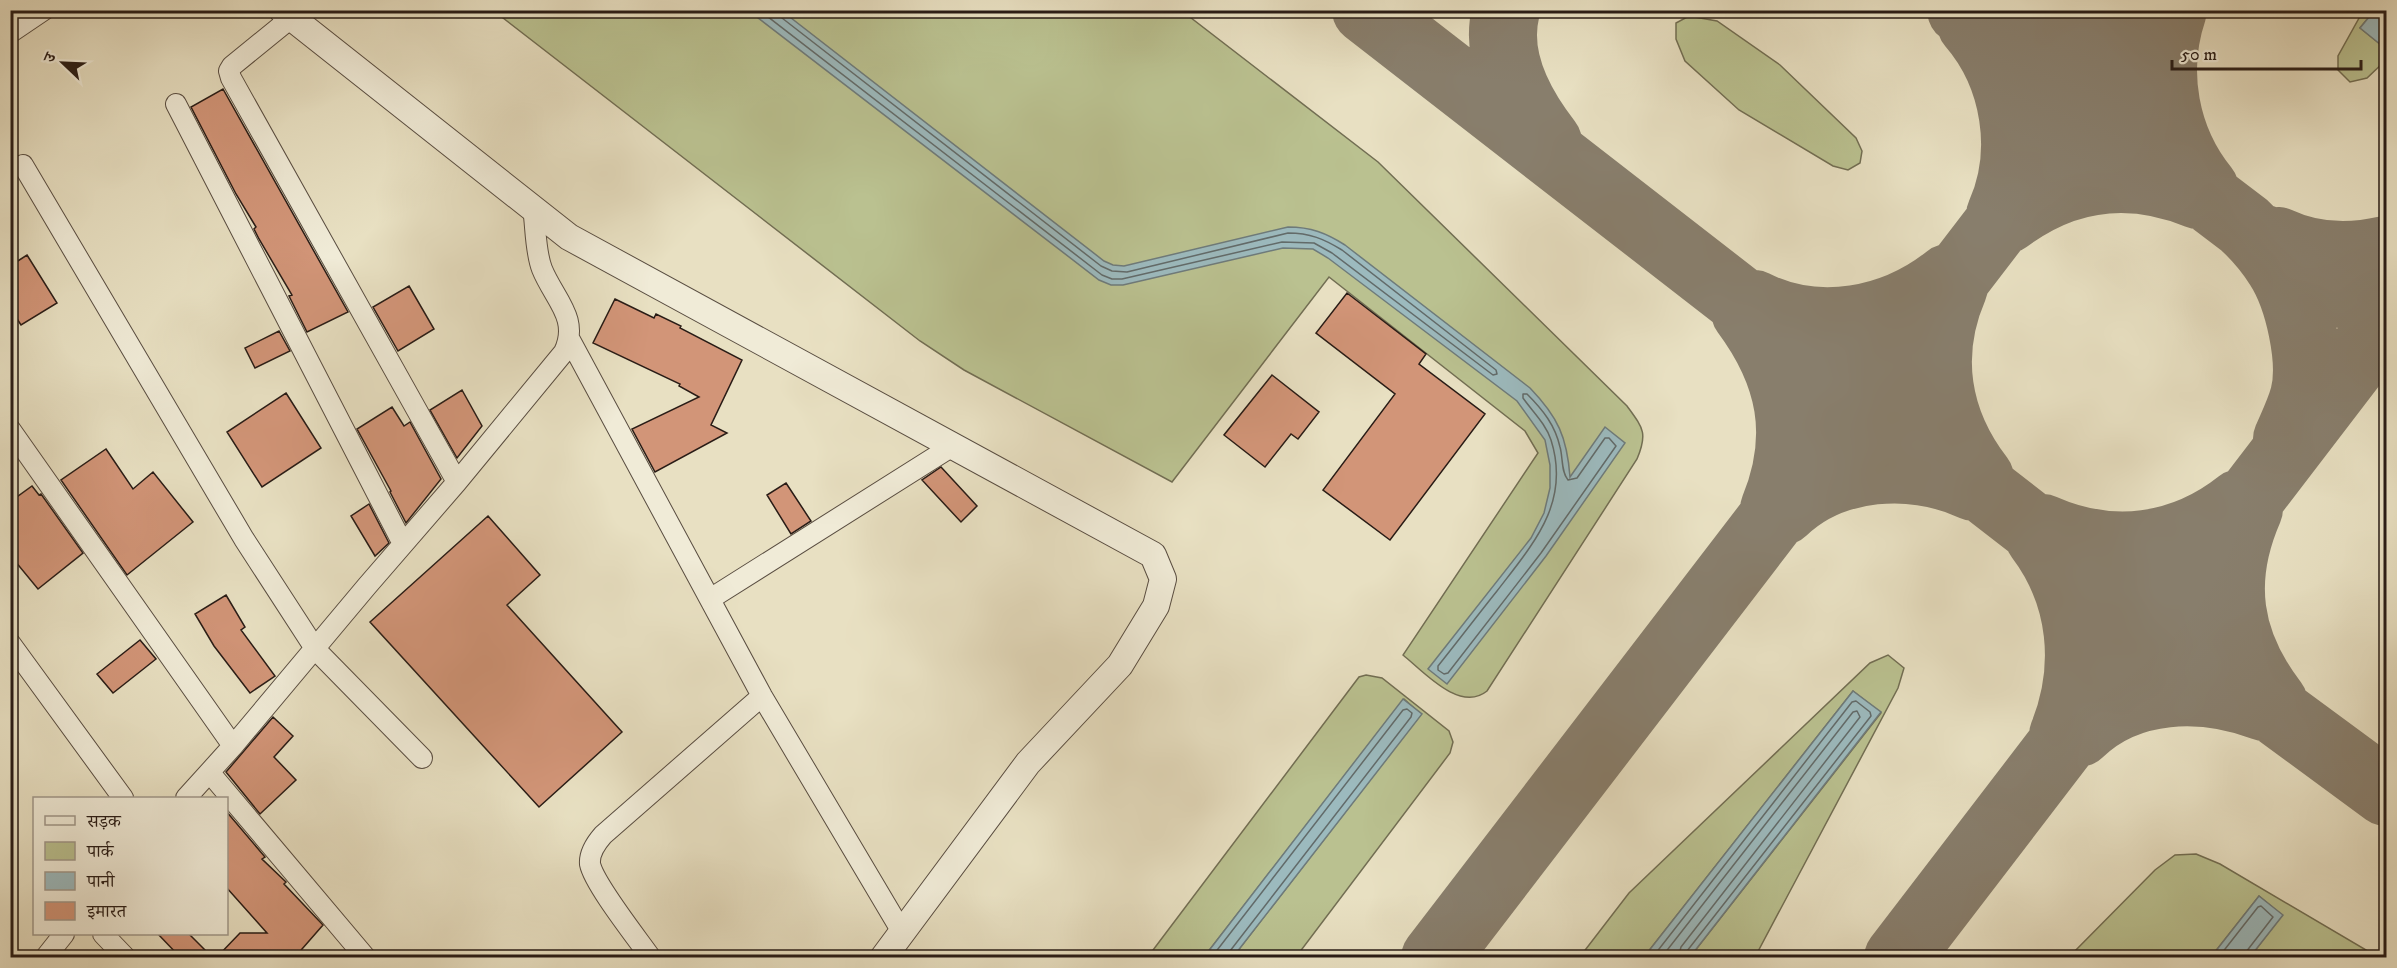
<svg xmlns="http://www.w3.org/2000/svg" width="2397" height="968" viewBox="0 0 2397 968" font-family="'IM FELL DW Pica','Noto Serif Devanagari',serif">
	<rect width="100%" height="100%" fill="#e8e0c2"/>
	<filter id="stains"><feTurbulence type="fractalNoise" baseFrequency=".00333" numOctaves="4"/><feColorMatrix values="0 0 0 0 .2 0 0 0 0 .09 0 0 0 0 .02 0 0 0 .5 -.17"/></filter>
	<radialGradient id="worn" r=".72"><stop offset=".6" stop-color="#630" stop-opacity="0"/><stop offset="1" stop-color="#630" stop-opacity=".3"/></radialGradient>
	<path fill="#bac190" stroke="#726e53" stroke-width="1.5" d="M 494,11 L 1182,11 L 1378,162 L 1627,406 C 1643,428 1648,433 1637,459 L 1487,691 C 1460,713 1424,672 1403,655 L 1538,453 L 1525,431 L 1329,277 L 1172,482 L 964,370 L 920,341 Z
		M 2363,11 L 2374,11 L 2360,28 L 2386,49 L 2386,60 L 2367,78 L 2350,82 L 2338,70 L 2338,56 Z
		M 1689,16 L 1717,21 L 1780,65 L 1856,138 L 1862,151 L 1860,163 L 1848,170 L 1833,166 L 1739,110 L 1685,61 L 1676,39 L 1676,23 Z
		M 1888,655 L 1904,668 L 1898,688 L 1755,957 L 1690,957 L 1881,713 L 1853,691 L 1644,957 L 1579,958 L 1629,893 L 1870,663 Z
		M 1366,675 L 1382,678 L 1449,731 L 1453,742 L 1450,753 L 1296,957 L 1233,957 L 1421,714 L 1404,699 L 1204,957 L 1147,958 L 1359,677 Z
		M 2196,854 L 2220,864 L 2378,957 L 2250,957 L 2282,915 L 2259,896 L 2211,957 L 2068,958 L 2155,870 L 2175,855 Z"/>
	<path fill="#9cbabe" stroke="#6e7b7b" stroke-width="1.5" d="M 749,11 L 782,11 L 1104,261 L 1113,265 L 1124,266 L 1288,227 C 1311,227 1326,233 1345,245 L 1530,388 C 1558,417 1567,437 1570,477 L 1605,427 L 1625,443 L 1546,556 L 1447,684 L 1428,669 L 1531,538 L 1544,513 L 1550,488 L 1550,465 L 1545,440 L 1517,401 L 1328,258 L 1313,249 L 1283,248 L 1123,285 L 1111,285 L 1099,280 Z
		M 2374,11 L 2386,11 L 2386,49 L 2360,28 Z
		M 1853,691 L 1881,712 L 1690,957 L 1644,957 Z
		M 1403,699 L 1422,714 L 1233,957 L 1204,957 Z
		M 2259,896 L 2283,915 L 2250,957 L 2211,957 Z"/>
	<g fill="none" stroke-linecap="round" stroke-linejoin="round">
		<path stroke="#626b6a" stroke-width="1.5" d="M 759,10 L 1102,275 L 1112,279 L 1122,279 L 1282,242 L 1314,243 L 1332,253 L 1493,375 L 1497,374 L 1496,370 L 1342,250 C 1324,239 1310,233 1288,233 L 1127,272 L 1112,271 L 1101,266 L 782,18 L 779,10
			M 1523,394 L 1527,394 C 1543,410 1555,425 1560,447 C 1563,457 1561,472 1568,480 L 1577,478 L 1605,438 L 1609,438 L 1616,446 L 1541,553 L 1448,673 L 1444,674 L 1438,670 L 1438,666 C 1458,641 1477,616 1497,591 C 1533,544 1571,503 1551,440 C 1546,424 1532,411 1523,398 Z
			M 1211,958 L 1403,710 L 1407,709 L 1412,713 L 1411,717 L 1230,951 L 1229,958
			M 1652,958 L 1852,702 L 1856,701 L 1870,712 L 1871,716 L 1687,951 L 1685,958
			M 1661,958 L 1853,712 L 1857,711 L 1860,717 L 1681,947 L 1678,958
			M 2218,958 L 2258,907 L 2261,906 L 2273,917 L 2246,952 L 2245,958"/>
		<path stroke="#887e6c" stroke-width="68" d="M 1366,10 L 2156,623 L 2386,792
			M 1506,10 C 1494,58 1520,106 1548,142
			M 1961,10 L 2244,225 C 2258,238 2269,251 2279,267 C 2299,298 2313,361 2304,396 C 2300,411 2293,425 2287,439
			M 2173,10 C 2152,72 2165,140 2205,189
			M 1979,18 C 2029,44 2100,40 2148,10
			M 1971,24 C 2016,76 2028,153 2000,215
			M 2006,220 C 2064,176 2130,167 2198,195
			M 2262,238 C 2293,261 2321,288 2358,299 C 2367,302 2377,303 2386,304
			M 2278,241 C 2312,257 2351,258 2386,250
			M 1954,287 C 1925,354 1936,421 1980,478
			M 1754,304 C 1818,336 1894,321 1948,278
			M 1745,312 C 1791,374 1804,436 1774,509
			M 2249,509 C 2218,580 2227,642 2274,703
			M 1783,511 C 1833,463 1913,459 1974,487
			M 2043,528 C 2111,558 2182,549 2240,503
			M 2039,537 C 2083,595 2090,668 2063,735
			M 2079,733 C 2128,685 2203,684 2264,707
			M 1435,958 L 2162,10
			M 1898,958 L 2386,321"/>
	</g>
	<path fill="#d29578" stroke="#291c16" stroke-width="1.5" d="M 223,89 L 348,312 L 307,332 L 289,296 L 292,295 L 259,239 L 254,229 L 256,227 L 236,194 L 191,107 Z
		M 27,255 L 57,303 L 21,325 L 10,308 L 10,266 Z
		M 409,286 L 434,329 L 398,351 L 373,307 Z
		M 1347,293 L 1426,354 L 1419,364 L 1485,414 L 1390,540 L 1323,490 L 1395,394 L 1316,333 Z
		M 615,299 L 654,318 L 656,314 L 681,326 L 680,328 L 742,360 L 711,425 L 727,433 L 655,472 L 632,429 L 699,397 L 679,386 L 680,384 L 593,343 Z
		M 279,331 L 290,351 L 255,368 L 245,348 Z
		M 1272,375 L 1319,412 L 1298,439 L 1291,434 L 1265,467 L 1224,435 Z
		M 462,390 L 482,426 L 457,458 L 430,410 Z
		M 286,393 L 321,448 L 262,487 L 227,432 Z
		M 392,407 L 404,426 L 410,422 L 441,479 L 406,523 L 390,492 L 391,491 L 357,429 Z
		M 106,449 L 133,489 L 153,472 L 193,522 L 127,575 L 61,480 Z
		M 941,467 L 977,506 L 961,522 L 922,480 Z
		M 786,483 L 811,521 L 791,534 L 767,495 Z
		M 32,486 L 39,495 L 41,494 L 83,553 L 38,589 L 10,555 L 10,502 Z
		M 369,504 L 389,543 L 375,556 L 351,516 Z
		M 488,516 L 540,575 L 507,605 L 622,732 L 539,807 L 370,622 Z
		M 226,595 L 245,627 L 241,630 L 275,676 L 250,693 L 214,646 L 195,614 Z
		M 140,640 L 156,659 L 113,693 L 97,674 Z
		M 273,717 L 293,736 L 274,757 L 296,780 L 260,814 L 226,772 Z
		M 226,811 L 265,857 L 262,859 L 286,882 L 284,884 L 323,925 L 295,957 L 217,957 L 240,933 L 267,933 L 226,887 Z
		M 157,933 L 188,933 L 212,957 L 180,957 Z"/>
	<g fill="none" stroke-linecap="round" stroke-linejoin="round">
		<g stroke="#594d41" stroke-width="22">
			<path id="minor" d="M 291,18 L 232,66 L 229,71 L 231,78 L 457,482
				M 10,33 L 44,10
				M 176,104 L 403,544
				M 23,165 L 244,539 L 316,650 L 422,758
				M 570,340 L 762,696 L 902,932
				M 10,429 L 233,746
				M 710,599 L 951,447
				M 10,643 L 123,798
				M 210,773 L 366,958
				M 186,798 L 233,746 L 367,586 L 457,482 L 564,352 C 580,318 554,299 542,269 C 535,251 536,227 533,208
				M 103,934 L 126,958
				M 45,958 L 64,934
				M 651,958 C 637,938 594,884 590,864 C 589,853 596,843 603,835 L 762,696"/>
		</g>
		<g stroke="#594d41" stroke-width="28">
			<path id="tertiary" d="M 282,10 L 569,237 L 1153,555 L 1163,579 L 1156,606 L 1120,665 L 1028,763 L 883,958"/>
		</g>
		<use href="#minor" stroke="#f0ebd7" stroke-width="20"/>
		<use href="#tertiary" stroke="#f0ebd7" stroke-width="26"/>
	</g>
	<rect width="2397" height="968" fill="none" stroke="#e8e0c2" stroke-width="36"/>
	<rect x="12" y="12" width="2373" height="944" fill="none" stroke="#291c16" stroke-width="3"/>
	<rect x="18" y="18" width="2361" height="932" fill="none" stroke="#291c16" stroke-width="1.5"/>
	<rect x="33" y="797" width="195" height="138" fill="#f0ebd7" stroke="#a0988a" stroke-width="1.5"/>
	<rect x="45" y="816" width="30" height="9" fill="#f0ebd7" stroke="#a0988a" stroke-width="1.5"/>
	<text x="87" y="827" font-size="18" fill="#291c16">सड़क</text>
	<rect x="45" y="842" width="30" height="18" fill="#bac190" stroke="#a0988a" stroke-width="1.5"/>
	<text x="87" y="857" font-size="18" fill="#291c16">पार्क</text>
	<rect x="45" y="872" width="30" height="18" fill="#9cbabe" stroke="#a0988a" stroke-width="1.5"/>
	<text x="87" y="887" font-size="18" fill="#291c16">पानी</text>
	<rect x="45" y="902" width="30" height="18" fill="#d29578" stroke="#a0988a" stroke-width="1.5"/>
	<text x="87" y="917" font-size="18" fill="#291c16">इमारत</text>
	<g transform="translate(63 63) rotate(293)" stroke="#f0ebd7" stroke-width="4.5" paint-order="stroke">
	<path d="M0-4.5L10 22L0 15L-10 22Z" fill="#291c16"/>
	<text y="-9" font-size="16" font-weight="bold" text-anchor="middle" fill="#291c16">उ</text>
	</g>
	<path d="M2172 60v9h189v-9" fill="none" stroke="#291c16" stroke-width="3"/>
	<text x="2181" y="60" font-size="18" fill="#291c16" stroke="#f0ebd7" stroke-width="4.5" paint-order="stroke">50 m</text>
	<rect width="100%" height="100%" filter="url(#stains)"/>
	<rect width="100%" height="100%" fill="url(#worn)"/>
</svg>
